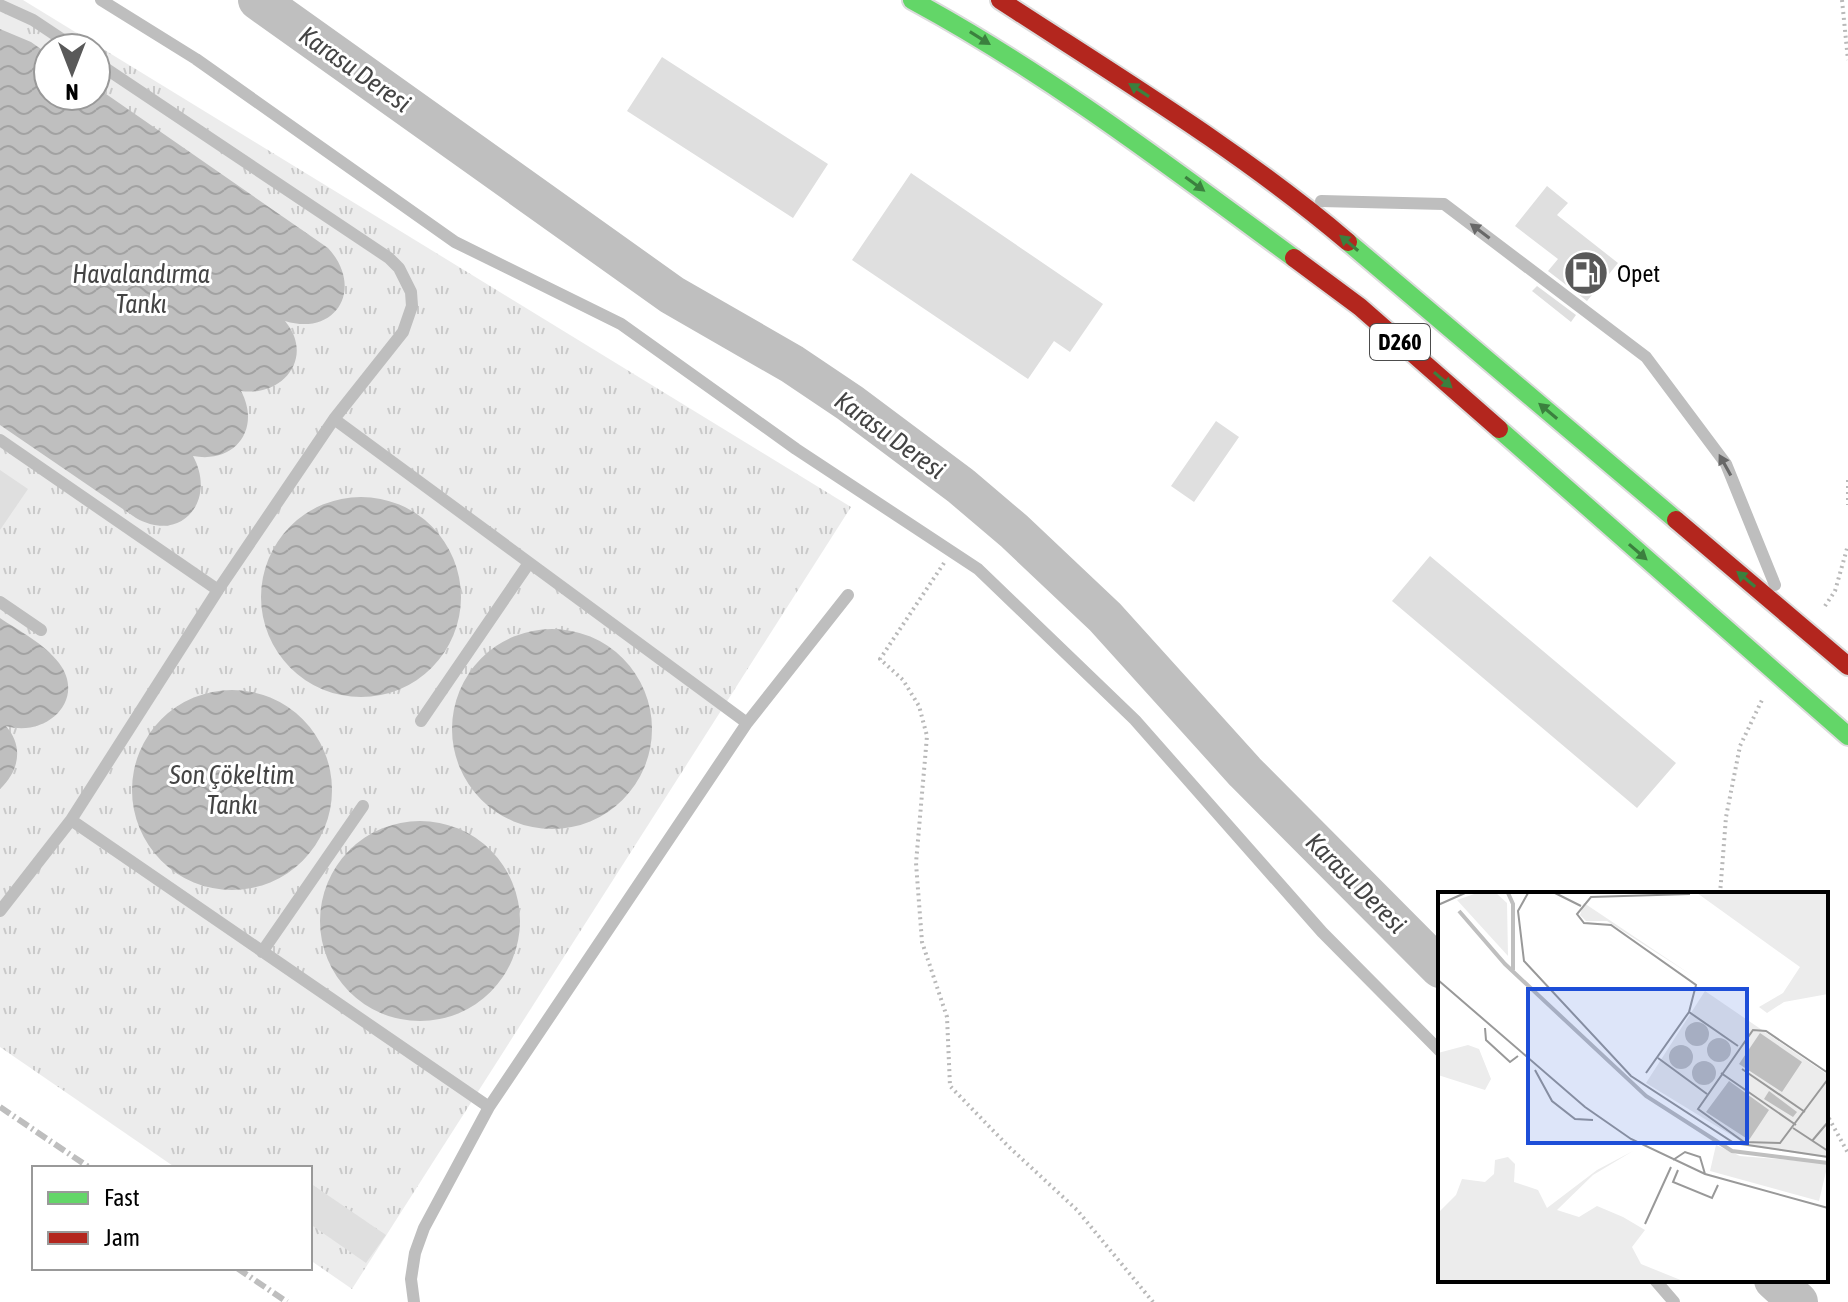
<svg xmlns="http://www.w3.org/2000/svg" width="1848" height="1302" viewBox="0 0 1848 1302" font-family="'Asap Condensed',sans-serif">
	<defs>
		<pattern id="grass-tufts" width="24" height="20" patternUnits="userSpaceOnUse" patternTransform="scale(2)"><rect width="24" height="20" fill="#ececec"/><path d="M3 7l-1-3M5 7V3M7 7l1-3M15 17l-1-3M17 17v-4M19 17l1-3" fill="none" stroke="#c9c9c9"/></pattern>
		<pattern id="water-waves" width="16" height="10" patternUnits="userSpaceOnUse" patternTransform="scale(2)"><rect width="16" height="10" fill="#bfbfbf"/><path d="M0 5q4-4 8 0t8 0" fill="none" stroke="#a2a2a2"/></pattern>
	</defs>
	<rect width="100%" height="100%" fill="#fff"/>
	<path fill="url(#grass-tufts)" fill-rule="evenodd" d="M 0,0 L 23,0 L 851,507 L 352,1289 L 310,1260 L 310,1168 L 176,1168 L 0,1047 ZM 48,48 L 96,48 L 96,96 L 48,96 Z"/>
	<path fill="url(#water-waves)" d="M 0,29 L 31,42 L 48,54 L 48,96 L 96,96 L 96,87 L 328,248 C 365,288 336,337 285,321 C 315,357 283,397 241,391 C 261,428 236,464 193,456 C 217,500 182,544 136,518 L 0,425 Z
		M261 597a100 100 0 1 1 200 0a100 100 0 1 1-200 0Z
		M 0,618 C 19,631 45,644 59,663 C 87,700 46,738 6,726 C 24,747 19,771 0,789 Z
		M452 729a100 100 0 1 1 200 0a100 100 0 1 1-200 0Z
		M132 790a100 100 0 1 1 200 0a100 100 0 1 1-200 0Z
		M320 921a100 100 0 1 1 200 0a100 100 0 1 1-200 0Z"/>
	<g fill="none" stroke-linecap="round" stroke-linejoin="round">
		<path stroke="#bfbfbf" stroke-width="40" d="M 258,0 L 672,295 L 792,364 L 850,403 L 961,486 L 1014,531 L 1105,617 L 1245,772 L 1440,968
			M 1774,1280 L 1798,1302"/>
	</g>
	<path fill="#dfdfdf" d="M 662,57 L 828,164 L 793,218 L 627,111 Z
		M 911,173 L 1103,304 L 1070,352 L 1054,341 L 1028,379 L 852,260 Z
		M 1547,186 L 1568,203 L 1557,215 L 1618,263 L 1587,301 L 1548,271 L 1558,259 L 1515,226 Z
		M 1537,286 L 1576,315 L 1571,322 L 1532,291 Z
		M 1216,421 L 1239,437 L 1194,502 L 1171,486 Z
		M 0,470 L 28,489 L 0,530 Z
		M 1430,556 L 1676,763 L 1637,808 L 1392,601 Z
		M 310,1183 L 386,1235 L 366,1263 L 310,1224 Z"/>
	<g fill="none" stroke-linecap="round" stroke-linejoin="round">
		<g stroke="#dbdbdb" stroke-width="22">
			<path id="fast" d="M 912,0 C 1047,73 1170,167 1294,258
				M 1348,242 L 1676,520
				M 1499,429 L 1848,736"/>
		</g>
		<g stroke="#dbdbdb" stroke-width="22">
			<path id="jam" d="M 1000,0 C 1118,77 1241,151 1348,242
				M 1294,258 L 1360,307 L 1499,429
				M 1676,520 L 1848,666"/>
		</g>
		<path stroke="#b9b9b9" stroke-width="4" stroke-dasharray="2 4" stroke-linecap="butt" d="M 1842,0 L 1848,60
			M 1848,480 L 1848,505
			M 944,563 L 880,659 L 903,680 L 919,706 L 927,736 L 916,863 L 922,942 L 947,1017 L 950,1086 L 1008,1146 L 1077,1210 L 1153,1302
			M 1825,606 L 1835,591 L 1848,545
			M 1720,894 L 1726,817 L 1740,746 L 1762,700
			M 1826,1113 L 1848,1153"/>
		<path stroke="#bebebe" stroke-width="12" d="M 101,0 L 196,59 L 455,242 L 621,324 L 796,449 L 978,569 L 1135,720 L 1322,932 L 1440,1051
			M 0,5 L 33,20 L 75,48
			M 1321,201 L 1444,204 L 1646,357 L 1726,464 L 1775,585
			M 334,419 L 747,723
			M 0,440 L 218,590
			M 0,602 L 41,630
			M 421,721 L 529,563
			M 71,820 L 489,1107
			M 0,911 L 71,820 L 218,590 L 334,419 L 403,332 L 412,306 L 411,292 L 399,268 L 389,258 L 96,62
			M 262,952 L 363,806
			M 1655,1280 L 1674,1302
			M 414,1302 L 411,1279 L 415,1253 L 424,1228 L 489,1107 L 747,723 L 848,595"/>
		<use href="#fast" stroke="#63d668" stroke-width="18"/>
		<use href="#jam" stroke="#b3261e" stroke-width="18"/>
		<path stroke="#bebebe" stroke-width="6" stroke-dasharray="12 4 2 4" stroke-linecap="butt" d="M 0,1107 L 90,1168
			M 237,1268 L 287,1302"/>
	</g>
	<defs><path id="oneway-solid" d="M-6-.8H1V-3.2L6.5 0L1 3.2V.8H-6Z" transform="scale(2)"/></defs>
	<g fill="#3b803e">
		<use href="#oneway-solid" transform="translate(980 38) rotate(32)"/>
		<use href="#oneway-solid" transform="translate(1139 90) rotate(-147)"/>
		<use href="#oneway-solid" transform="translate(1195 184) rotate(36)"/>
		<use href="#oneway-solid" transform="translate(1349 243) rotate(-140)"/>
		<use href="#oneway-solid" transform="translate(1443 380) rotate(41)"/>
		<use href="#oneway-solid" transform="translate(1548 411) rotate(-140)"/>
		<use href="#oneway-solid" transform="translate(1638 552) rotate(41)"/>
		<use href="#oneway-solid" transform="translate(1746 579) rotate(-140)"/>
	</g>
	<g fill="#686868">
		<use href="#oneway-solid" transform="translate(1480 231) rotate(-143)"/>
		<use href="#oneway-solid" transform="translate(1725 465) rotate(-119)"/>
	</g>
	<defs>
		<g id="fuel-disc" transform="scale(2.3)"><circle r="9.5" fill="#595959" stroke="#fff"/><path d="M-5.5-6h7V0h2V4h1.3V-2.5L3-4.5l.8-.8L6-3V5H2.5V1h-1V6h-7ZM-4.2-4.7v3.2H.2V-4.7Z" fill="#fff"/></g>
	</defs>
	<g fill-rule="evenodd">
		<use href="#fuel-disc" x="1586" y="273"/>
	</g>
	<g text-anchor="middle" dominant-baseline="central" stroke-width="6" stroke-linejoin="round" paint-order="stroke">
		<rect fill="#fff" stroke="#4c4c4c" stroke-width="2" x="1370" y="324" width="60" height="36" rx="6"/>
		<g font-size="22" font-weight="bold" fill="#000">
			<text x="1400" y="342">D260</text>
		</g>
		<g font-size="24" fill="#000" stroke="#fff" text-anchor="start">
			<text x="1617" y="273">Opet</text>
		</g>
		<g font-size="26" font-style="italic" fill="#444" stroke="#fff">
			<text transform="translate(355 69) rotate(35)">Karasu Deresi</text>
			<text x="141" y="274">Havalandırma<tspan x="141" dy="30">Tankı</tspan></text>
			<text transform="translate(890 435) rotate(36)">Karasu Deresi</text>
			<text x="232" y="775">Son Çökeltim<tspan x="232" dy="30">Tankı</tspan></text>
			<text transform="translate(1356 883) rotate(45)">Karasu Deresi</text>
		</g>
	</g>
	<g transform="translate(1438 892)">
		<rect width="390" height="390" fill="#fff"/>
		<path d="M 39,1 L 58,1 L 69,11 L 70,64 L 19,8 ZM 259,1 L 390,1 L 390,102 L 346,110 L 329,121 L 321,115 L 345,101 L 362,75 ZM 146,11 L 255,84 L 169,29 L 148,29 L 142,23 ZM 267,99 L 390,183 L 390,266 L 311,254 L 208,191 ZM 30,153 L 41,157 L 53,187 L 47,198 L 0,183 L 0,161 ZM 278,253 L 302,264 L 390,271 L 381,309 L 272,279 ZM 195,259 L 155,283 L 119,318 L 141,325 L 159,314 L 185,325 L 207,338 L 194,355 L 203,372 L 245,389 L 262,389 L 0,389 L 0,321 L 18,303 L 24,287 L 47,290 L 56,282 L 57,268 L 70,265 L 77,272 L 76,290 L 100,298 L 109,316 L 159,278 Z" fill="#ececec"/>
		<path d="M247 142a12 12 0 1 1 24 0a12 12 0 1 1-24 0ZM 322,141 L 364,170 L 344,200 L 301,172 ZM269 158a12 12 0 1 1 24 0a12 12 0 1 1-24 0ZM231 165a12 12 0 1 1 24 0a12 12 0 1 1-24 0ZM254 181a12 12 0 1 1 24 0a12 12 0 1 1-24 0ZM 291,189 L 331,218 L 311,248 L 268,220 ZM 331,199 L 359,220 L 355,225 L 326,207 Z" fill="#bfbfbf"/>
		<path fill="none" stroke="#bfbfbf" stroke-width="4" d="M 70,1 L 75,12 L 75,78M 21,19 L 67,72 L 208,204 L 294,259 L 390,271"/>
		<path fill="none" stroke="#999" stroke-width="2" d="M 90,1 L 80,19 L 86,69 L 193,184 L 296,251 L 390,265M 117,1 L 143,14M 0,13 L 27,1M 0,88 L 147,215 L 193,247 L 267,282 L 390,316M 251,120 L 300,154M 47,136 L 48,148 L 72,170 L 80,164M 220,166 L 269,202M 304,177 L 367,220M 97,178 L 114,209 L 137,227 L 155,228M 208,181 L 251,120 L 258,93 L 173,33 L 146,31 L 139,22 L 153,5 L 252,2M 283,181 L 358,233M 390,181 L 328,139 L 315,138 L 260,217 L 306,250 L 342,251 L 390,187M 355,236 L 390,259M 374,249 L 390,230M 235,268 L 247,260 L 262,265 L 267,282M 240,278 L 235,290 L 274,306 L 280,293M 207,332 L 233,275"/>
		<path fill="#1d4ed8" fill-opacity="0.15" stroke="#1d4ed8" stroke-width="4" d="M 90,97 L 309,97 L 309,251 L 90,251 Z"/>
		<rect width="390" height="390" fill="none" stroke="#000" stroke-width="4"/>
	</g>
	<rect x="32" y="1166" width="280" height="104" fill="#ffffff" stroke="#999999" stroke-width="2"/>
	<rect x="48" y="1192" width="40" height="12" fill="#63d668" stroke="#999999" stroke-width="2"/>
	<text x="104" y="1206" font-size="24" fill="#000000">Fast</text>
	<rect x="48" y="1232" width="40" height="12" fill="#b3261e" stroke="#999999" stroke-width="2"/>
	<text x="104" y="1246" font-size="24" fill="#000000">Jam</text>
	<g transform="translate(72 72) rotate(180)"><circle r="38" fill="#ffffff" stroke="#999999" stroke-width="2"/>
	<path d="M0-6L14 30L0 20L-14 30Z" fill="#595959"/>
	<text y="-12" font-size="22" font-weight="bold" text-anchor="middle" fill="#000000">N</text>
	</g>
</svg>
